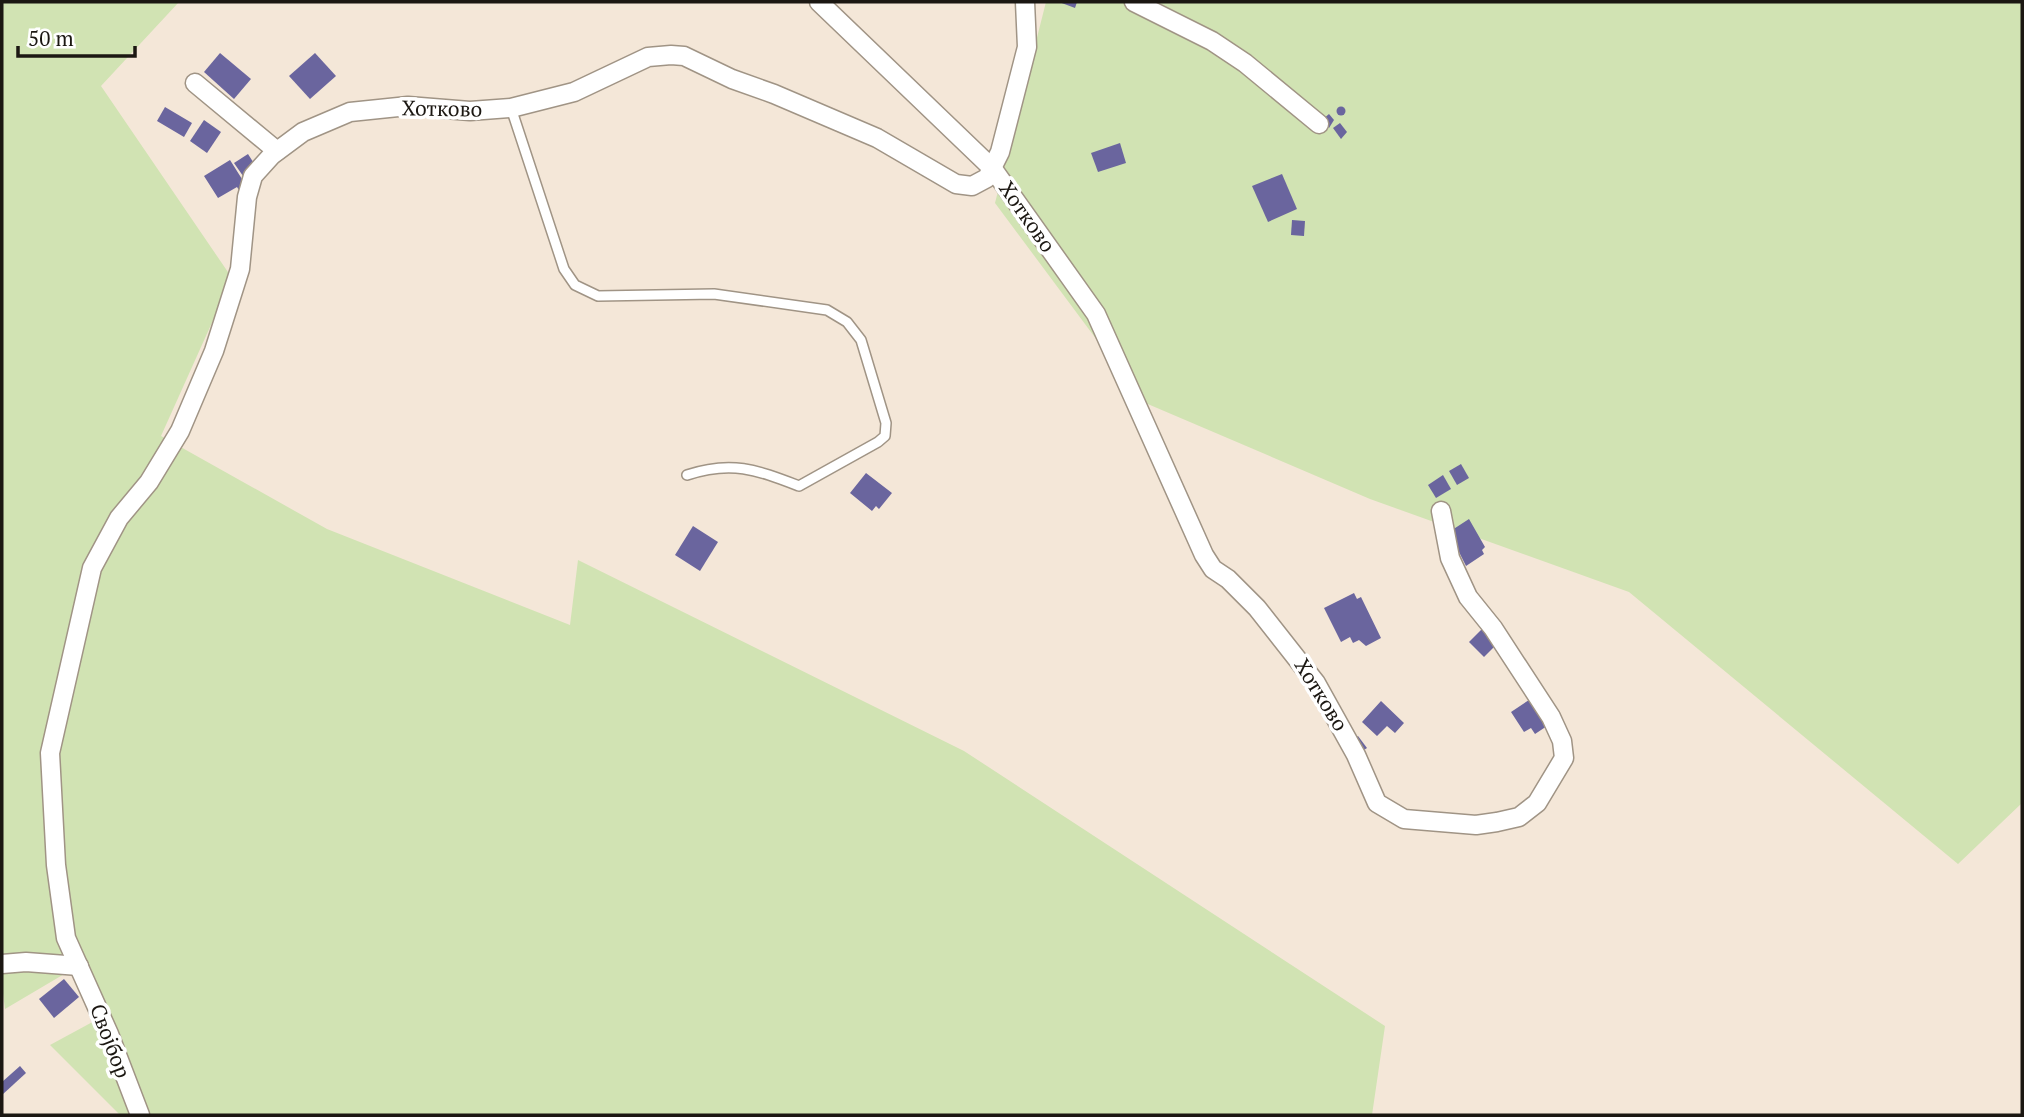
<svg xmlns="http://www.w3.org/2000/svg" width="2024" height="1117" font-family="'PT Serif',serif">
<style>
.green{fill:#d1e3b3}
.building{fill:#6a659e}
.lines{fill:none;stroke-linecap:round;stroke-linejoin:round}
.service-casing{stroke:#a09485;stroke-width:12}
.minor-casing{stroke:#a09485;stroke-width:21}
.service{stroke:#fff;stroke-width:9}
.minor{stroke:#fff;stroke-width:18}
.labels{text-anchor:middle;stroke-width:7;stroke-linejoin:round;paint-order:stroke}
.street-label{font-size:21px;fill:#1b1712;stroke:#fff}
</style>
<rect width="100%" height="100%" fill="#f4e7d8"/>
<!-- green -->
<g class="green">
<polygon points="2,2 179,2 101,86 232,278 161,436 327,529 570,625 578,560 964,751 1385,1026 1372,1115 120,1115 50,1045 98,1019 71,970 5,1009 2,986"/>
<polygon points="1046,2 2022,2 2022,803 1958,864 1629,592 1370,499 1143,402 995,203"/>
</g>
<!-- building -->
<g class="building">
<polygon points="1059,2 1077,2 1075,8"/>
<polygon points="220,53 251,79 234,99 204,72"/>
<polygon points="315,53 336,76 310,99 289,76"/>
<circle cx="1341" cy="111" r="4.5"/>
<polygon points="165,107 192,123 184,137 157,121"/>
<polygon points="1329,114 1334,120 1329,128 1322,120"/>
<polygon points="204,120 221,132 207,153 190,141"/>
<polygon points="1340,123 1347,132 1341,139 1333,128"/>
<polygon points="1120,143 1126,163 1098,172 1091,153"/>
<polygon points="248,154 257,168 243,176 234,163"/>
<polygon points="230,160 247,187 245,200 237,187 218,198 204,176"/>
<polygon points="1282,174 1297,209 1268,222 1252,186"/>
<polygon points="1292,220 1305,221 1304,236 1291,235"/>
<polygon points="1461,464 1469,478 1457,485 1449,471"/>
<polygon points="866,473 892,493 879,509 876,506 872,511 850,493"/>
<polygon points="1443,475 1451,489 1436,498 1428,485"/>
<polygon points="1469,519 1485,547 1482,550 1484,554 1466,566 1449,532"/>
<polygon points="693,526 718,542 700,571 675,555"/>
<polygon points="1354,593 1357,599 1361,597 1381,638 1366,646 1359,640 1353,643 1350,637 1341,642 1324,608"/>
<polygon points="1484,627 1499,642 1484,657 1469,642"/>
<polygon points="1532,698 1550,724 1535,734 1531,728 1524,732 1511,712"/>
<polygon points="1381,701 1404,723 1395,733 1387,726 1377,736 1362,722"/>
<polygon points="1358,736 1367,748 1361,752 1352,740"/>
<polygon points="64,979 79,997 54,1018 39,999"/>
<polygon points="20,1066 26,1073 2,1095 2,1082"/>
</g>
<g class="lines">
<defs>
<path id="service" d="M 511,108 L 564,269 L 575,285 L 598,296 L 714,294 L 827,310 L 847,322 L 861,340 L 886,423 L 885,436 L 878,442 L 799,486 C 757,470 732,460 687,475"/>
<g id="minor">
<polyline points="819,2 993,169 1096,314 1204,555 1213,569 1228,579 1257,608 1316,683 1356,755 1377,803 1404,819 1476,825 1497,822 1519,817 1537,803 1564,758 1562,741 1551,717 1493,628 1468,597 1450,558 1441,511"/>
<polyline points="1134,2 1212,41 1245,63 1319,124"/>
<polyline points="195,83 277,151"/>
<polyline points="2,964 26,962 79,966"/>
<polyline points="140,1115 109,1034 66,938 56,865 50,753 92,568 119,518 149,482 180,431 214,351 240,269 247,197 253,176 272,155 303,132 350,112 408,106 470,111 511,108 574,92 648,57 671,55 684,56 732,79 774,94 877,138 956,184 972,186 987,178 1000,152 1027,47 1025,2"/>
</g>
</defs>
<!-- service casing -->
<use href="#service" class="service-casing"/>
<!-- minor casing -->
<use href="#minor" class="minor-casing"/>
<!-- service -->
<use href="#service" class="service"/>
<!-- minor -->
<use href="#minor" class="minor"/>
</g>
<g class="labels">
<!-- street labels -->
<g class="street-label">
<text transform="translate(442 109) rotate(1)" y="7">Хотково</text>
<text transform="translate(1027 217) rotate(55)" y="7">Хотково</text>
<text transform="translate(1321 695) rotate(58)" y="7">Хотково</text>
<text transform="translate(110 1041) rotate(69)" y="7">Својбор</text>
</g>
</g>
<!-- border -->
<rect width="2024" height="1117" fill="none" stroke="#1b1712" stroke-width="7"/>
<!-- scale -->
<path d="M18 46v10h117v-10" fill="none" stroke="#1b1712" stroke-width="3.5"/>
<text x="28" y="46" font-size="21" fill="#1b1712" stroke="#ffffff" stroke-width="5" paint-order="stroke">50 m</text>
</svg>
